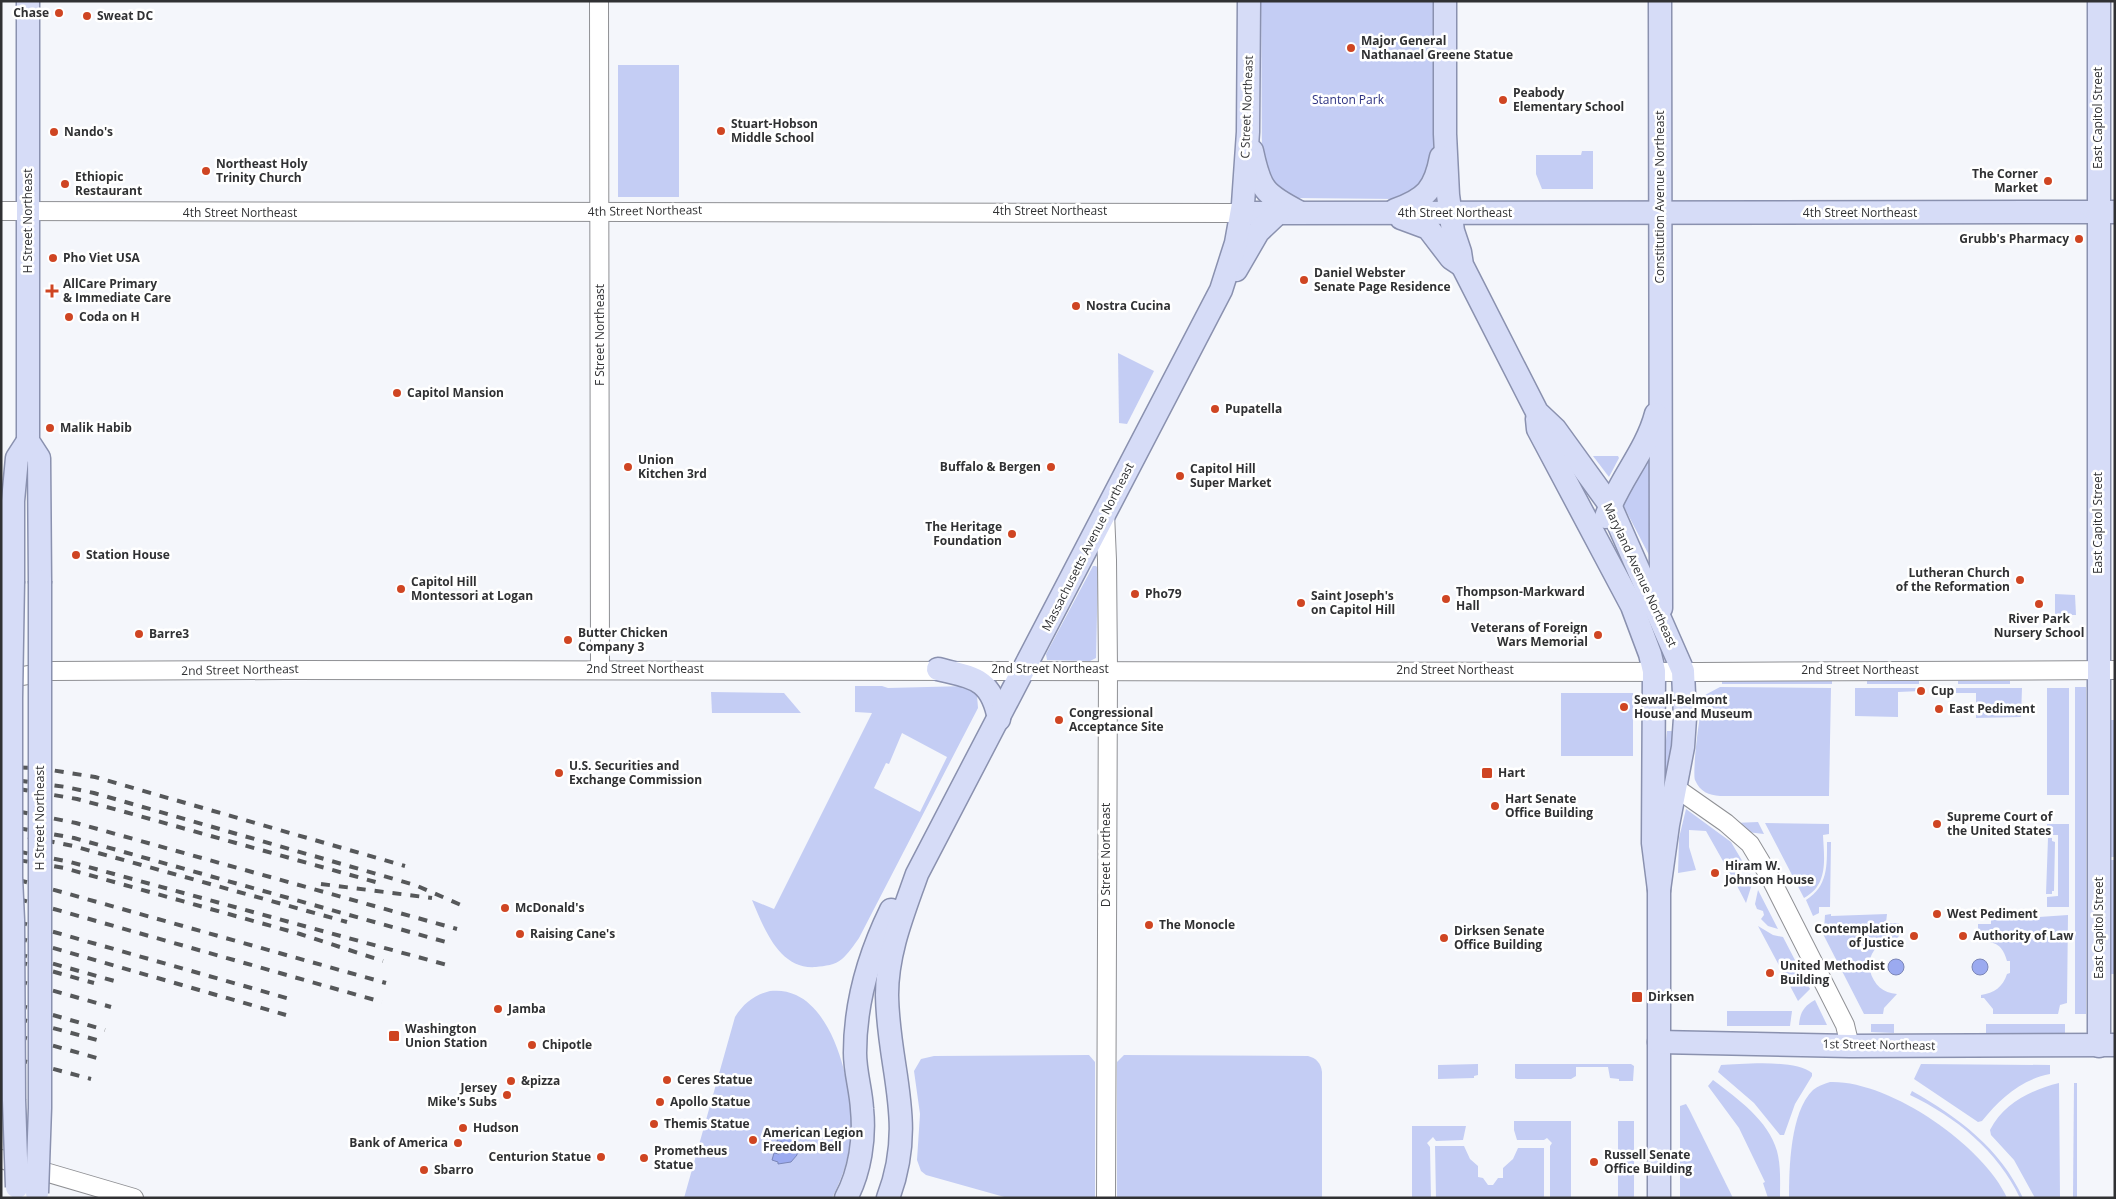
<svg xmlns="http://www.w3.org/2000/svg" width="2116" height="1199" font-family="'Open Sans',sans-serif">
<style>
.green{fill:#c4cdf4;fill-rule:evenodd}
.water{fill:#9baaf0;stroke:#7b86b7}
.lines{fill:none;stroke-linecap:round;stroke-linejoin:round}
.minor-casing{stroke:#8f9094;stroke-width:20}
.major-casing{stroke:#8a91af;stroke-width:25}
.minor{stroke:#fff;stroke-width:18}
.major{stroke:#d6dcf7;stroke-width:22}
.rail{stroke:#56585a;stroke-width:4;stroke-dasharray:9 9;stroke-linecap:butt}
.major-bridge-casing{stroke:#8a91af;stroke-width:25;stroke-linecap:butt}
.major-bridge{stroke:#d6dcf7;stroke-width:22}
.poi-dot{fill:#cf4522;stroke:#fff;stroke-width:2}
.labels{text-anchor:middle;stroke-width:5;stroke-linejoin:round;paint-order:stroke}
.poi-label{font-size:12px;font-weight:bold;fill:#303133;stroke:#fff;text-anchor:start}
.park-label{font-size:12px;fill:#2c3181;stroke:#fff}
.street-label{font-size:12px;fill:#303133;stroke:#fff}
</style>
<rect width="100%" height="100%" fill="#f4f6fb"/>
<!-- green -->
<g class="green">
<polygon points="1261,1 1434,1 1433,162 1421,190 1398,199 1294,198 1281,194 1262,164"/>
<rect x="618" y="65" width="61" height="132"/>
<polygon points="1582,151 1593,151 1593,189 1542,189 1536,174 1536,155 1581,155"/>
<polygon points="1118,353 1154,371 1127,424 1119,423"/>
<polygon points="1648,454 1651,457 1650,557 1622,503"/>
<polygon points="1593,456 1618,456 1619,458 1609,477"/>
<polygon points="1093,566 1096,566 1098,568 1096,658 1090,661 1047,660 1046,654"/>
<polygon points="2055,594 2075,595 2076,615 2055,615"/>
<rect x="1722" y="681" width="110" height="3"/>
<rect x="1867" y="681" width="52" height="3"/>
<rect x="1958" y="681" width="52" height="3"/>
<path d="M 855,686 L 882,686 L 888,688 L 967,686 L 977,695 L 978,708 L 859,938 C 854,945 848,954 842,959 C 835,965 825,966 816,967 C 779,970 764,928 752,900 L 774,909 L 872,713 L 855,712 ZM 902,733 L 947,757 L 920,812 L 874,788 L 886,763 L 889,764 Z"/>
<path d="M 1720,687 L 1831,688 L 1829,796 L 1720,796 C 1709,795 1700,792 1695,780 C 1692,773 1700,704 1705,695 Z"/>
<rect x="2075" y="687" width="11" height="327"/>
<polygon points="1855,688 1921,688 1921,691 1898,692 1898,717 1855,716"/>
<polygon points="1956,688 2022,688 2021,717 1976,718 1976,693 1956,693"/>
<rect x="2047" y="688" width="22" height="107"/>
<polygon points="711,692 784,693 801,713 712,713"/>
<rect x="1561" y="693" width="72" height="63"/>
<rect x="2111" y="720" width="4" height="137"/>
<polygon points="1667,731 1676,731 1666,790 1661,789"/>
<polygon points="1686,809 1731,842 1747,869 1732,877 1706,831 1689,830 1689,847 1696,870 1678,873 1679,838"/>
<polygon points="1758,822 1764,834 1747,832 1734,823"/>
<path d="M 1765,823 L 1829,824 L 1829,834 L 1823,835 C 1824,858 1829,885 1804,898 Z"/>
<polygon points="2047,824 2069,824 2069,907 2047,907 2047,897 2058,896 2058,835 2047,835"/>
<polygon points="2048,838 2052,838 2052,841 2055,842 2054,891 2052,891 2052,894 2046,894"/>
<path d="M 1827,842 L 1831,842 L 1830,907 L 1819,907 L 1819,913 L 1813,916 L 1806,900 C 1828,886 1827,866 1827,842 Z"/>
<rect x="2111" y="860" width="4" height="114"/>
<polygon points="1750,874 1754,883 1751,887 1746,903 1735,882"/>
<polygon points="1758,890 1778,929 1768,926 1761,919 1764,915 1763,911 1757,909 1755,904"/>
<path d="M 1831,914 L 1831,916 L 1887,914 L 1886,923 L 1899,923 L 1899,936 C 1890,946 1877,936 1869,962 L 1867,962 L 1867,971 L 1870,971 C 1874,985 1883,993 1897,994 L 1884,1008 L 1883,1014 L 1864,1014 L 1822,932 L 1824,930 L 1825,915 Z"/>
<path d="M 1991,915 L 2039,917 L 2068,915 L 2067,1003 L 2060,1005 L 2058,1014 L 1993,1014 L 1993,1009 L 1984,998 L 1981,998 L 1981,995 C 1994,993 2003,987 2007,974 L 2010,973 L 2010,961 L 2007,961 C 2001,938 1989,945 1978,937 L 1978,924 L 1991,924 Z"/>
<polygon points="1758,926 1773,935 1783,937 1810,989 1798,1001"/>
<path d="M 770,991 C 779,990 788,991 796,995 C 837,1014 853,1091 851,1132 C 850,1155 843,1177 832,1198 L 684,1198 L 735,1017 C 744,1003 754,995 770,991 Z"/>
<path d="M 1815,1000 L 1827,1025 L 1799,1025 C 1800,1012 1804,1006 1815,1000 Z"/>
<polygon points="1727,1011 1792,1011 1790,1026 1727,1026"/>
<polygon points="1871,1024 1894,1024 1894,1033 1871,1032"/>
<rect x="1986" y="1024" width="79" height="9"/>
<polygon points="1089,1055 1095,1062 1095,1198 1008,1198 926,1175 921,1171 917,1160 920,1114 914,1071 921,1059 934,1056"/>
<path d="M 1124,1055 L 1308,1056 C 1316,1058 1321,1063 1322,1072 L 1322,1198 L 1117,1198 L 1117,1062 Z"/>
<polygon points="1478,1064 1478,1075 1474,1076 1474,1078 1438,1079 1438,1065"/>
<polygon points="1515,1064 1631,1064 1634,1066 1633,1081 1619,1081 1619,1079 1610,1078 1608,1067 1576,1067 1576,1076 1571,1079 1517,1079 1515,1078"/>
<path d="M 1921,1064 L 2050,1065 L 2050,1074 C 2020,1080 2000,1099 1982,1121 L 1978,1122 L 1914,1079 Z"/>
<path d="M 1721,1065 C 1743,1064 1795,1059 1812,1073 L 1812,1076 L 1795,1104 L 1784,1135 L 1780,1135 L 1754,1103 L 1718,1072 Z"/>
<path d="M 1713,1080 C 1738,1099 1768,1120 1777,1151 C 1781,1166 1780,1182 1780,1198 L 1768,1198 L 1763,1183 L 1765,1182 L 1739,1128 L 1708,1086 Z"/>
<path d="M 1830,1082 C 1889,1080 1983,1145 2007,1198 L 1789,1198 C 1789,1169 1790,1112 1813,1090 C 1818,1086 1824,1084 1830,1082 Z"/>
<path d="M 2059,1083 L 2060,1198 L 2035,1198 L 2014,1160 L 1991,1135 L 1990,1130 C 2004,1103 2031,1090 2059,1083 Z"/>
<polygon points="2074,1083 2077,1083 2077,1198 2073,1198 2073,1196"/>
<path d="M 1912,1091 C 1959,1118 2000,1148 2023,1198 L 2020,1198 C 1998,1151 1956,1117 1910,1095 Z"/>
<polygon points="1686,1104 1689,1109 1733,1198 1680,1198 1680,1106"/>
<polygon points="1514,1121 1571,1121 1571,1198 1550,1198 1550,1146 1552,1143 1547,1138 1544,1140 1517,1140 1514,1130"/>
<rect x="1618" y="1121" width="16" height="77"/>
<polygon points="1412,1126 1466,1126 1463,1140 1436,1141 1433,1137 1427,1143 1430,1147 1431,1198 1412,1198"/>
<polygon points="1435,1146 1464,1146 1470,1159 1478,1166 1478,1177 1483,1178 1488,1185 1493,1185 1498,1178 1503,1178 1503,1168 1513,1159 1518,1148 1544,1148 1544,1198 1436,1198"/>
</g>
<!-- water -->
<g class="water">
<circle cx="1896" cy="967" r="8"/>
<circle cx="1980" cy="967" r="8"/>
<polygon points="787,1132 797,1141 797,1155 791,1162 778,1164 778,1162 772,1160 774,1153 779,1154 780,1150 785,1149 781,1146 782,1142 777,1141 780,1133 786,1135"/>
</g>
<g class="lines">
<defs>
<g id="minor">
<polyline points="599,1 600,669"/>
<polyline points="1,211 1242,213"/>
<polyline points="1105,513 1107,560 1108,670 1106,1198"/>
<polyline points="1,680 50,671 285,670 1699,672 2115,670"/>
<polyline points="1676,788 1726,823 1750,844 1771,879 1845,1025 1850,1046"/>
<polyline points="1,1159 134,1198"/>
</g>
<g id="major">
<polyline points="28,1 28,441 39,458 40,581"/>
<polyline points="1445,1 1445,134 1448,195 1453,231 1460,252 1462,265 1537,412 1555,429 1610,505 1683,671 1685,718 1683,747 1668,825 1659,890"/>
<polyline points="1660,1 1661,608"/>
<polyline points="2099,1 2099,1046"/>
<path d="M 1252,151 C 1260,189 1264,194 1299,212"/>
<path d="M 1395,210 C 1426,199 1435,189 1441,157"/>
<polyline points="1242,213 2115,212"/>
<polyline points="1401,218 1428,228 1451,258 1460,264"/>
<polyline points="1236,270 1258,232 1278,213"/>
<polyline points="1537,419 1538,429 1632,606 1650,654 1654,671 1653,843 1659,890 1659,1198"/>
<path d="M 1606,517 C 1618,481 1646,452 1656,414"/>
<polyline points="13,581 13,501 17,458 28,441"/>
<path d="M 938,669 C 974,678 991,678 999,719"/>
<polyline points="1659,1042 1850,1046 2115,1045"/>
<path d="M 846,1198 C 860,1172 865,1138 862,1109 C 861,1090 855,1072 855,1053 C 855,1003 869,955 891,910"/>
<path d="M 888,1198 C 917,1122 888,1070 887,995 C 887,952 903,914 917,874 L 1221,290 L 1236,243 L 1243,204 L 1248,132 L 1249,1"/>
</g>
</defs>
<!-- minor casing -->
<use href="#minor" class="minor-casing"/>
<!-- major casing -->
<use href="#major" class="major-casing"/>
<!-- minor -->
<use href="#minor" class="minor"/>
<!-- major -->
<use href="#major" class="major"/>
<!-- rail -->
<g class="rail">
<polyline points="1,767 38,768 95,777 405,866"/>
<polyline points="1,778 66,787 94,793 415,885 461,905"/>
<polyline points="1,786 77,799 118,810 379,883"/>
<polyline points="1,808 76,823 457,929"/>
<polyline points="1,825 74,838 453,944"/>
<polyline points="28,837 73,846 347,922"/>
<polyline points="1,848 70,862 447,965"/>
<polyline points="1,857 64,868 300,934 383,961"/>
<polyline points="1,875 386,983"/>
<polyline points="321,884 432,898"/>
<polyline points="1,894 382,1002"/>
<polyline points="1,917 290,999"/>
<polyline points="1,933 286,1015"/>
<polyline points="1,949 118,982"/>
<polyline points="1,957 94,983"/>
<polyline points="1,976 111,1007"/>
<polyline points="1,1000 105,1030"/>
<polyline points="1,1014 101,1041"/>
<polyline points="1,1031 97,1058"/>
<polyline points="1,1055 91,1079"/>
</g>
<defs>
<g id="major-bridge">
<polyline points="13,581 11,698 11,877 13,920 14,1100 17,1187"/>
<polyline points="37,1193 40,1108 40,581"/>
</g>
</defs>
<!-- major-bridge casing -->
<use href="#major-bridge" class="major-bridge-casing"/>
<!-- major-bridge -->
<use href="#major-bridge" class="major-bridge"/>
</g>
<!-- markers -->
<g class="poi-dot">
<circle cx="59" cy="13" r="5"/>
<circle cx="87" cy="16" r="5"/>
<circle cx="1351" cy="48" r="5"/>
<circle cx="1503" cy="100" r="5"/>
<circle cx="721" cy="131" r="5"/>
<circle cx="54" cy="132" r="5"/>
<circle cx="206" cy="171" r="5"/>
<circle cx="2048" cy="181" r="5"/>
<circle cx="65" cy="184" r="5"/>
<circle cx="2079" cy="239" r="5"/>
<circle cx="53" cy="258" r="5"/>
<circle cx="1304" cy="280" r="5"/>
<path d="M49.5 283.5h5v5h5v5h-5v5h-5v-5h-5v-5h5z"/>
<circle cx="1076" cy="306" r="5"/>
<circle cx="69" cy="317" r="5"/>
<circle cx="397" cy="393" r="5"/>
<circle cx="1215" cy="409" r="5"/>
<circle cx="50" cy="428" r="5"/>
<circle cx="628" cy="467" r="5"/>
<circle cx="1051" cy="467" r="5"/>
<circle cx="1180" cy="476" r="5"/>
<circle cx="1012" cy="534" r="5"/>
<circle cx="76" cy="555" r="5"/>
<circle cx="2020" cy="580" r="5"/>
<circle cx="401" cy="589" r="5"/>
<circle cx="1135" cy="594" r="5"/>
<circle cx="1446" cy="599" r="5"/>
<circle cx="1301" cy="603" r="5"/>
<circle cx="2039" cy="604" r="5"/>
<circle cx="139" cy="634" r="5"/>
<circle cx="1598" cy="635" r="5"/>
<circle cx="568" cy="640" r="5"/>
<circle cx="1921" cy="691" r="5"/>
<circle cx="1624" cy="707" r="5"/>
<circle cx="1939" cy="709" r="5"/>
<circle cx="1059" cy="720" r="5"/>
<circle cx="559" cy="773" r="5"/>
<rect x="1481" y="767" width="12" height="12" rx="2.5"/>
<circle cx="1495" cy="806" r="5"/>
<circle cx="1937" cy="824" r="5"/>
<circle cx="1715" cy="873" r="5"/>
<circle cx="505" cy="908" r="5"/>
<circle cx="1937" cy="914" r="5"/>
<circle cx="1149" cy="925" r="5"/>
<circle cx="520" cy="934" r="5"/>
<circle cx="1914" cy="936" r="5"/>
<circle cx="1963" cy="936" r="5"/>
<circle cx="1444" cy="938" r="5"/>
<circle cx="1770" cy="973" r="5"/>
<rect x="1631" y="991" width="12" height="12" rx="2.5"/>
<circle cx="498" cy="1009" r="5"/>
<rect x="388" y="1030" width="12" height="12" rx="2.5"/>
<circle cx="532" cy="1045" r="5"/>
<circle cx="667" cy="1080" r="5"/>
<circle cx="511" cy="1081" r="5"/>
<circle cx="507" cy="1095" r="5"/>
<circle cx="660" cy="1102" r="5"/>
<circle cx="654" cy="1124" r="5"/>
<circle cx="463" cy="1128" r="5"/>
<circle cx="753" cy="1140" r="5"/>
<circle cx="458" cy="1143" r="5"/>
<circle cx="601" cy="1157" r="5"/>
<circle cx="644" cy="1158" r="5"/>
<circle cx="1594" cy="1162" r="5"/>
<circle cx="424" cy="1170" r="5"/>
</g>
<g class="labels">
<!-- poi labels -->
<g class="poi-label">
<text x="49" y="17" text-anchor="end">Chase</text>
<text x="97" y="20">Sweat DC</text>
<text x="1361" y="45">Major General<tspan x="1361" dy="14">Nathanael Greene Statue</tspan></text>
<text x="1513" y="97">Peabody<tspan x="1513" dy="14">Elementary School</tspan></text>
<text x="731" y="128">Stuart-Hobson<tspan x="731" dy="14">Middle School</tspan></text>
<text x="64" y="136">Nando's</text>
<text x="216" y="168">Northeast Holy<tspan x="216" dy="14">Trinity Church</tspan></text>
<text x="2038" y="178" text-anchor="end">The Corner<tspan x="2038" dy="14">Market</tspan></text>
<text x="75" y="181">Ethiopic<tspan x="75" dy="14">Restaurant</tspan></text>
<text x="2069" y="243" text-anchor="end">Grubb's Pharmacy</text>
<text x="63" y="262">Pho Viet USA</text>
<text x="1314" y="277">Daniel Webster<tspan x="1314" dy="14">Senate Page Residence</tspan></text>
<text x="63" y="288">AllCare Primary<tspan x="63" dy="14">&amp; Immediate Care</tspan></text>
<text x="1086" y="310">Nostra Cucina</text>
<text x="79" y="321">Coda on H</text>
<text x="407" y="397">Capitol Mansion</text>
<text x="1225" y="413">Pupatella</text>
<text x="60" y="432">Malik Habib</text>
<text x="638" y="464">Union<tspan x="638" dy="14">Kitchen 3rd</tspan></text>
<text x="1041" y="471" text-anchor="end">Buffalo &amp; Bergen</text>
<text x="1190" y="473">Capitol Hill<tspan x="1190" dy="14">Super Market</tspan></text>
<text x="1002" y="531" text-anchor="end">The Heritage<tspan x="1002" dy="14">Foundation</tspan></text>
<text x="86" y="559">Station House</text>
<text x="2010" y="577" text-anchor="end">Lutheran Church<tspan x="2010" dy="14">of the Reformation</tspan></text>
<text x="411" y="586">Capitol Hill<tspan x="411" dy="14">Montessori at Logan</tspan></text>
<text x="1456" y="596">Thompson-Markward<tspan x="1456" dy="14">Hall</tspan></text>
<text x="1145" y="598">Pho79</text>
<text x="1311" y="600">Saint Joseph's<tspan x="1311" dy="14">on Capitol Hill</tspan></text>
<text x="2039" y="623" text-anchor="middle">River Park<tspan x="2039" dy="14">Nursery School</tspan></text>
<text x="1588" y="632" text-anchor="end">Veterans of Foreign<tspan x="1588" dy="14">Wars Memorial</tspan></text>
<text x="578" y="637">Butter Chicken<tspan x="578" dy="14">Company 3</tspan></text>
<text x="149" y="638">Barre3</text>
<text x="1931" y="695">Cup</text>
<text x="1634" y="704">Sewall-Belmont<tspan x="1634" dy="14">House and Museum</tspan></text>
<text x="1949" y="713">East Pediment</text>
<text x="1069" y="717">Congressional<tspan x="1069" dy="14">Acceptance Site</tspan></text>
<text x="569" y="770">U.S. Securities and<tspan x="569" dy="14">Exchange Commission</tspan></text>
<text x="1498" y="777">Hart</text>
<text x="1505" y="803">Hart Senate<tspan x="1505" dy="14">Office Building</tspan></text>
<text x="1947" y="821">Supreme Court of<tspan x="1947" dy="14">the United States</tspan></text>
<text x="1725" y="870">Hiram W.<tspan x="1725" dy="14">Johnson House</tspan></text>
<text x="515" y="912">McDonald's</text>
<text x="1947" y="918">West Pediment</text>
<text x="1159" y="929">The Monocle</text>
<text x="1904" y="933" text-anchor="end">Contemplation<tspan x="1904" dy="14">of Justice</tspan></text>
<text x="1454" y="935">Dirksen Senate<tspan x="1454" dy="14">Office Building</tspan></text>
<text x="530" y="938">Raising Cane's</text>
<text x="1973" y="940">Authority of Law</text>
<text x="1780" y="970">United Methodist<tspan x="1780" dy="14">Building</tspan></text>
<text x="1648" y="1001">Dirksen</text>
<text x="508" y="1013">Jamba</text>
<text x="405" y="1033">Washington<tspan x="405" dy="14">Union Station</tspan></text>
<text x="542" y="1049">Chipotle</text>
<text x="677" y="1084">Ceres Statue</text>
<text x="521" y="1085">&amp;pizza</text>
<text x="497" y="1092" text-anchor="end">Jersey<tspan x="497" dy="14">Mike's Subs</tspan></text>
<text x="670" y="1106">Apollo Statue</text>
<text x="664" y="1128">Themis Statue</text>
<text x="473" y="1132">Hudson</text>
<text x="763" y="1137">American Legion<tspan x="763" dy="14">Freedom Bell</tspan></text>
<text x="448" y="1147" text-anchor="end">Bank of America</text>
<text x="654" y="1155">Prometheus<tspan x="654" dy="14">Statue</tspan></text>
<text x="1604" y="1159">Russell Senate<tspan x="1604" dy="14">Office Building</tspan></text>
<text x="591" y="1161" text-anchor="end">Centurion Statue</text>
<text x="434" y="1174">Sbarro</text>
</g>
<!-- park labels -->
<g class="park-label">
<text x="1348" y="104">Stanton Park</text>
</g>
<!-- street labels -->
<g class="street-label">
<text transform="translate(1247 107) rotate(-88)" y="4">C Street Northeast</text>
<text transform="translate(2098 118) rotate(-90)" y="4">East Capitol Street</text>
<text transform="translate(1660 197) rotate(-90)" y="4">Constitution Avenue Northeast</text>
<text transform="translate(645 211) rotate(-1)" y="4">4th Street Northeast</text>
<text x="1050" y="215">4th Street Northeast</text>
<text x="240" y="217">4th Street Northeast</text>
<text x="1455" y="217">4th Street Northeast</text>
<text x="1860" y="217">4th Street Northeast</text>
<text transform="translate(28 221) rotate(-90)" y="4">H Street Northeast</text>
<text transform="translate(600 335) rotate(-90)" y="4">F Street Northeast</text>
<text transform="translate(2098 523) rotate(-90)" y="4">East Capitol Street</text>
<text transform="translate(1088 547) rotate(-63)" y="4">Massachusetts Avenue Northeast</text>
<text transform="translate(1640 575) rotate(65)" y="4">Maryland Avenue Northeast</text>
<text x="645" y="673">2nd Street Northeast</text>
<text x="1050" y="673">2nd Street Northeast</text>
<text transform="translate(240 670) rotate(-1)" y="4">2nd Street Northeast</text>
<text x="1455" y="674">2nd Street Northeast</text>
<text x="1860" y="674">2nd Street Northeast</text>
<text transform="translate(40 818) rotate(-90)" y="4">H Street Northeast</text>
<text transform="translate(1106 855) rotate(-90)" y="4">D Street Northeast</text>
<text transform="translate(2099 928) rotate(-90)" y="4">East Capitol Street</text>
<text transform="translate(1879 1045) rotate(1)" y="4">1st Street Northeast</text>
</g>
</g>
<!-- border -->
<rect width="2116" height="1199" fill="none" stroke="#303133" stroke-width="5"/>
</svg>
